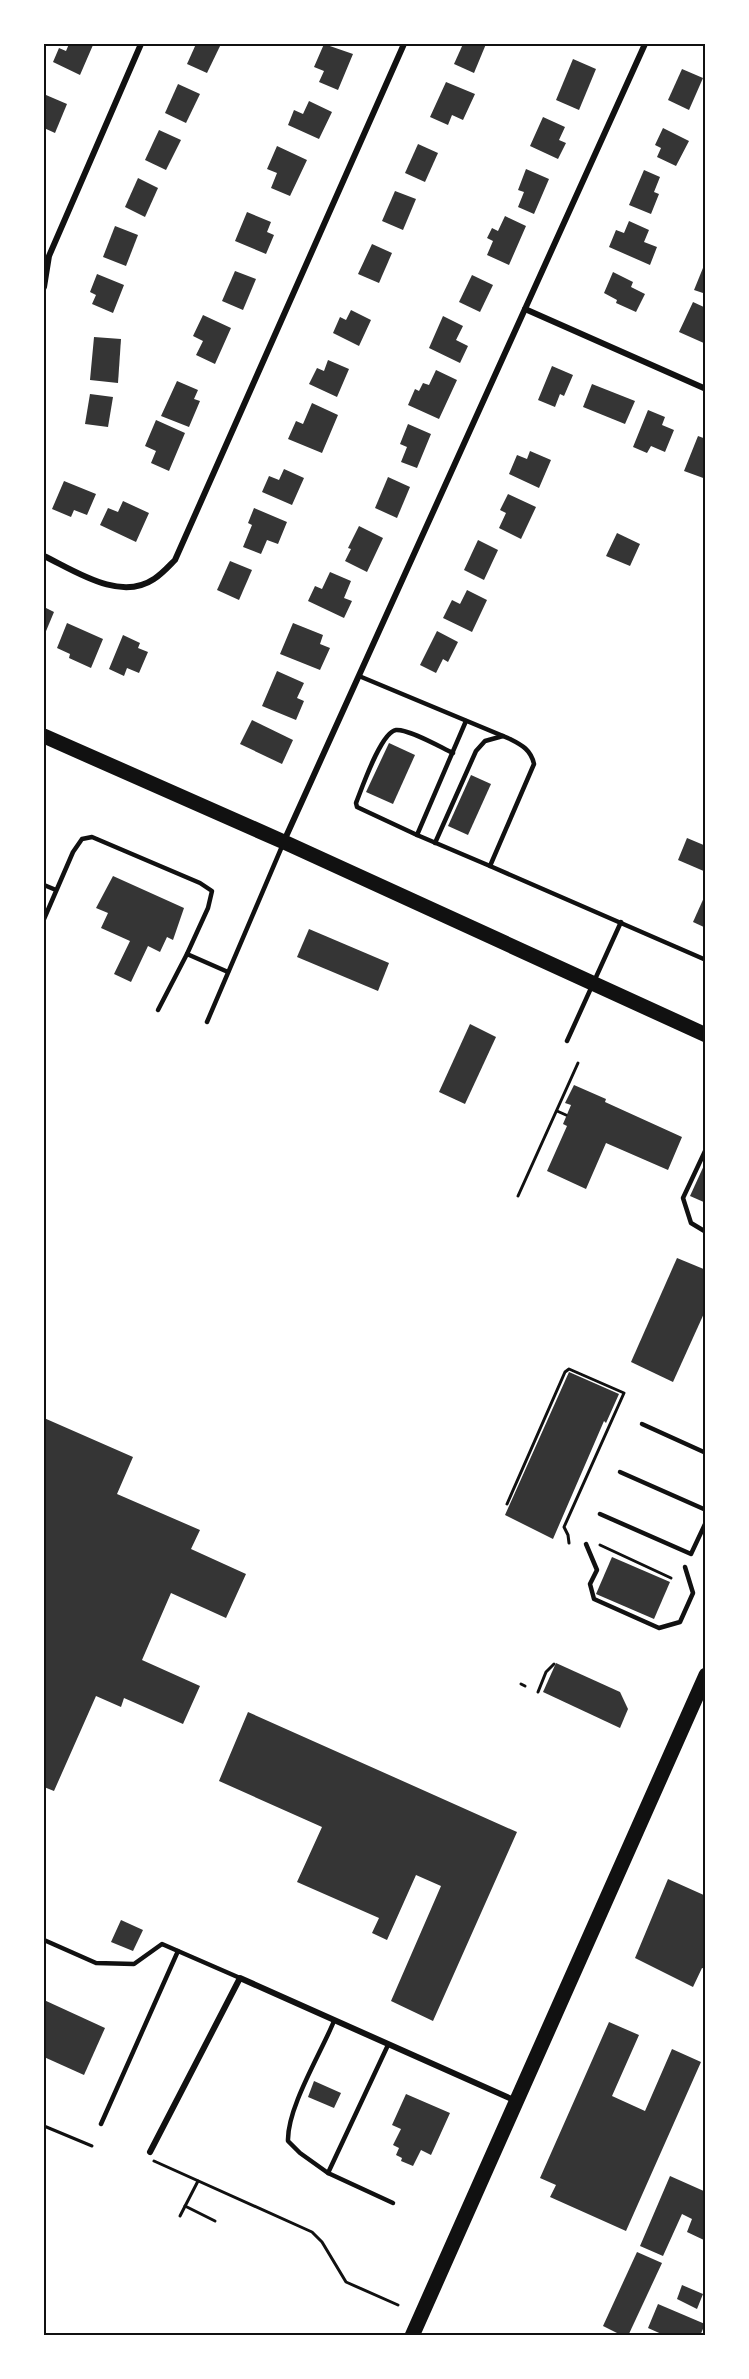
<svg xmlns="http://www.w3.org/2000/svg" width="749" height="2379" font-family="Quicksand,sans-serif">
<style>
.building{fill:#353535}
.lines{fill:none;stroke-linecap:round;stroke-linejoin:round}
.path{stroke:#111;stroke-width:3}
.service{stroke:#111;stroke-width:4.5}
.minor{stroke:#111;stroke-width:6}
.primary{stroke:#111;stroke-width:15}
.neatline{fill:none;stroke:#111;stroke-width:2}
</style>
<rect width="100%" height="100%" fill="#fff"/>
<!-- building -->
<g class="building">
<polygon points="69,44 93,45 80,75 53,62 59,48 66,51"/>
<polygon points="196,44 221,44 207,73 187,64"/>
<polygon points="324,44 353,54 338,90 319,82 324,71 314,67"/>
<polygon points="463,44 486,44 474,73 454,64"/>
<polygon points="573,59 596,69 579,110 556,100"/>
<polygon points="682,69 703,78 689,110 668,100"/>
<polygon points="446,82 475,94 463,120 452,115 448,125 430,117"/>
<polygon points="178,84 200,94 186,123 165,113"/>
<polygon points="46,95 67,104 55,133 44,128 44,101"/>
<polygon points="309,101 332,112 319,139 288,125 294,110 303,114"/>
<polygon points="543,117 565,127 559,140 566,143 558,159 530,146"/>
<polygon points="663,128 689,141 676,166 657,157 661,148 655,145"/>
<polygon points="159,130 181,140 166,170 145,160"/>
<polygon points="418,144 438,153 425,182 405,173"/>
<polygon points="277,146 307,160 290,196 271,188 277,173 267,169"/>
<polygon points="526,169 549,179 534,214 518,207 524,192 518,190"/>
<polygon points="644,170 660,177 654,192 659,194 651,214 629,205"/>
<polygon points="138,178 158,188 145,217 125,207"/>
<polygon points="395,191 416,199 403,230 382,221"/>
<polygon points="247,212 271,222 267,232 274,235 266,254 235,241"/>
<polygon points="505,216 526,226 509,265 487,255 493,241 487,238 492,228 498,231"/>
<polygon points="629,221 649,230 644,242 657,247 650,265 609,247 616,230 624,233"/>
<polygon points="115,226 138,235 126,266 103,257"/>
<polygon points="372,244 392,253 379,283 358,274"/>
<polygon points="705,263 706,263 706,294 694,290"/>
<polygon points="235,271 256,279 243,310 222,301"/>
<polygon points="613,272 633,282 631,287 645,294 636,312 616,303 617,300 604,293"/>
<polygon points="97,274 124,285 113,313 92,304 96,295 90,292"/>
<polygon points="472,275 493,285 480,312 459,302"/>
<polygon points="693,302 706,308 706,344 679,332"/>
<polygon points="351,310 371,320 359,346 333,333 340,317 346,320"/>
<polygon points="203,315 231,328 215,364 196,355 203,341 193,336"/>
<polygon points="443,316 463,326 456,340 468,346 460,363 429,348"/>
<polygon points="94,337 121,339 118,383 90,380"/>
<polygon points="328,360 349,369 337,397 309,384 317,368 324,371"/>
<polygon points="552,366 573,375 564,396 560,394 555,407 538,400"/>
<polygon points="436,370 457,380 439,419 408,405 415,389 419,391 423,383 429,385"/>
<polygon points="177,381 198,390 194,399 200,401 189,427 161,416"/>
<polygon points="592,384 635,401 625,424 583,407"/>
<polygon points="90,394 113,397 108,427 85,424"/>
<polygon points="312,403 338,415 322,453 288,439 296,421 303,424"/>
<polygon points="648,410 665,417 662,425 674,430 665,452 651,446 647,453 633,447"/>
<polygon points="156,420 185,433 169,471 151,463 156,451 145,446"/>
<polygon points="408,424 431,434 417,468 401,462 407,447 400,444"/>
<polygon points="698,436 706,439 706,479 684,471"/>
<polygon points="530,451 551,460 539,488 509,474 517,455 527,459"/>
<polygon points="284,469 304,478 292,505 262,492 269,476 279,480"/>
<polygon points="388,477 410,487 397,518 375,508"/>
<polygon points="64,481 96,494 87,515 74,510 71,517 52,509"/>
<polygon points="508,494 536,507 521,539 499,528 506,513 500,510"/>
<polygon points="123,501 149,513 136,542 100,525 108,508 118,512"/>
<polygon points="254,508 287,522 278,544 267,540 261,554 243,547 252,525 248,523"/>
<polygon points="359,526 383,538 367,572 345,561 351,549 348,548"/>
<polygon points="617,533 640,544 630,566 606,556"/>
<polygon points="478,540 498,550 484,580 464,570"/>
<polygon points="230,561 252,570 239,600 217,590"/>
<polygon points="330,572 351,581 344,598 352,601 344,618 308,601 315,586 322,589"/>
<polygon points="467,590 487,600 472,632 443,618 452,600 460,604"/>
<polygon points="44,607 54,612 44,636"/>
<polygon points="67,623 103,639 91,668 69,658 70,654 57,648"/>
<polygon points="293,623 323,635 320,644 330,648 320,670 280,654"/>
<polygon points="437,631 458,642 448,662 443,659 436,673 420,665"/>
<polygon points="123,635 140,643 138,648 148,652 139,673 127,668 124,676 109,669"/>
<polygon points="277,671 304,683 297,698 304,701 296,720 262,706"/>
<polygon points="252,720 293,740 282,764 240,744"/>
<polygon points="389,743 415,755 393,804 366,792"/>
<polygon points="471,775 491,784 468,835 448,826"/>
<polygon points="687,838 706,846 706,872 678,860"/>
<polygon points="113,876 184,908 173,940 167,937 160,952 148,946 131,982 114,974 130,941 101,928 108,913 96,908"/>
<polygon points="706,893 706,928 693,922"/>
<polygon points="309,929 389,963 378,991 297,957"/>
<polygon points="470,1024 496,1037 465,1104 439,1092"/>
<polygon points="574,1085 606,1099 605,1102 682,1137 668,1170 606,1143 586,1189 547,1171 567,1126 563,1124 571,1105 565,1103"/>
<polygon points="706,1161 706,1203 690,1196"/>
<polygon points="677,1258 706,1270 706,1309 673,1382 631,1362"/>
<polygon points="569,1372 619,1394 606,1423 604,1421 553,1539 505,1515"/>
<polygon points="44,1418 133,1457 117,1494 200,1530 191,1549 246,1574 226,1618 171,1593 142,1660 200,1686 183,1724 124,1698 121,1707 96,1696 54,1791 44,1787"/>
<polygon points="612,1557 670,1582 654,1619 596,1594"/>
<polygon points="556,1663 620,1692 628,1709 620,1728 543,1692"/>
<polygon points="248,1712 517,1832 433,2021 391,2001 441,1886 416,1875 387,1940 372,1933 379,1918 297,1882 322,1827 219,1781"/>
<polygon points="668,1879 706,1896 706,1969 702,1968 693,1987 635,1958"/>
<polygon points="121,1920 143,1930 133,1951 111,1942"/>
<polygon points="44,2000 105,2028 84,2075 44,2057"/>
<polygon points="609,2022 639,2035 612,2096 645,2111 672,2049 701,2062 626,2231 550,2197 556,2185 540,2178"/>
<polygon points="314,2081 341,2093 334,2108 308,2097"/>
<polygon points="406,2094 450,2113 431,2155 421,2150 413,2166 401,2161 402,2158 396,2155 399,2148 393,2145 401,2129 392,2125"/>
<polygon points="670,2176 706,2192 706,2241 687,2232 692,2219 682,2214 663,2256 640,2246"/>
<polygon points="637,2252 662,2263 628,2336 623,2336 603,2326"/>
<polygon points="682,2285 703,2294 697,2309 677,2299"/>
<polygon points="658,2304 705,2324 700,2336 666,2336 648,2328"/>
</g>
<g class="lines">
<!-- path -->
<g class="path">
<polyline points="557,1111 566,1115"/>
<polyline points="518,1196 578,1063"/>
<polyline points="507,1504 565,1372 569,1369 624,1393 564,1527 568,1535 569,1543"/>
<polyline points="600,1545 671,1578"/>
<polyline points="521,1684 525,1686"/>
<polyline points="538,1692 546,1672 554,1664"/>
<polyline points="44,2126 92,2146"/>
<polyline points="154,2161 312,2232 322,2242 346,2282 398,2305"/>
<polyline points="185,2206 215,2221"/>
<polyline points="180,2216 198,2181"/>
</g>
<!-- service -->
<g class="service">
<path d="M 359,676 L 510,739 C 522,745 531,750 534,764 L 490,866 L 706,960"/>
<polyline points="466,721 417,835 490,866"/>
<path d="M 417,835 L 357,807 L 356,803 C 362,788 381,732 396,730 C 409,729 440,747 453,753"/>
<polyline points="435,843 476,751 485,741 503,736"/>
<polyline points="44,885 56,890"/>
<polyline points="44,919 73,852 82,839 92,837 200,883 212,891 208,908 187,954 228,972"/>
<polyline points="158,1010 187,954"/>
<polyline points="207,1022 283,844"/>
<polyline points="567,1041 621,922"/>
<polyline points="706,1149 683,1198 691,1223 706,1232"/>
<polyline points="642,1424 706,1453"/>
<polyline points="620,1472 706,1510"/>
<polyline points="600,1514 691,1554 706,1522"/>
<polyline points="586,1544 597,1570 590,1584 594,1599 659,1628 680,1622 693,1593 685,1567"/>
<polyline points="44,1940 96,1963 134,1964 162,1944 178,1951"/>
<polyline points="388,2045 328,2173 393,2203"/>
<polyline points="101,2124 178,1951 240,1978"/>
<path d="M 328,2173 L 300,2153 L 288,2141 C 287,2108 321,2053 334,2021"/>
</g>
<!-- minor -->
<g class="minor">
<polyline points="44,287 49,256 141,44"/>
<polyline points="525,309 706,389"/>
<path d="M 44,556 C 75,571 120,602 154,579 C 162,574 169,566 175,560 L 404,44"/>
<polyline points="284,841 645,44"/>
<polyline points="150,2152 240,1978 516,2101"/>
</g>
<!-- primary -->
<g class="primary">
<polyline points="44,736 284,842 706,1035"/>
<polyline points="412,2336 706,1675"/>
</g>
</g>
<!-- border -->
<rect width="749" height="2379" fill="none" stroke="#ffffff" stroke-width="90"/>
<rect x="45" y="45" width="659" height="2289" class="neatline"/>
</svg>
